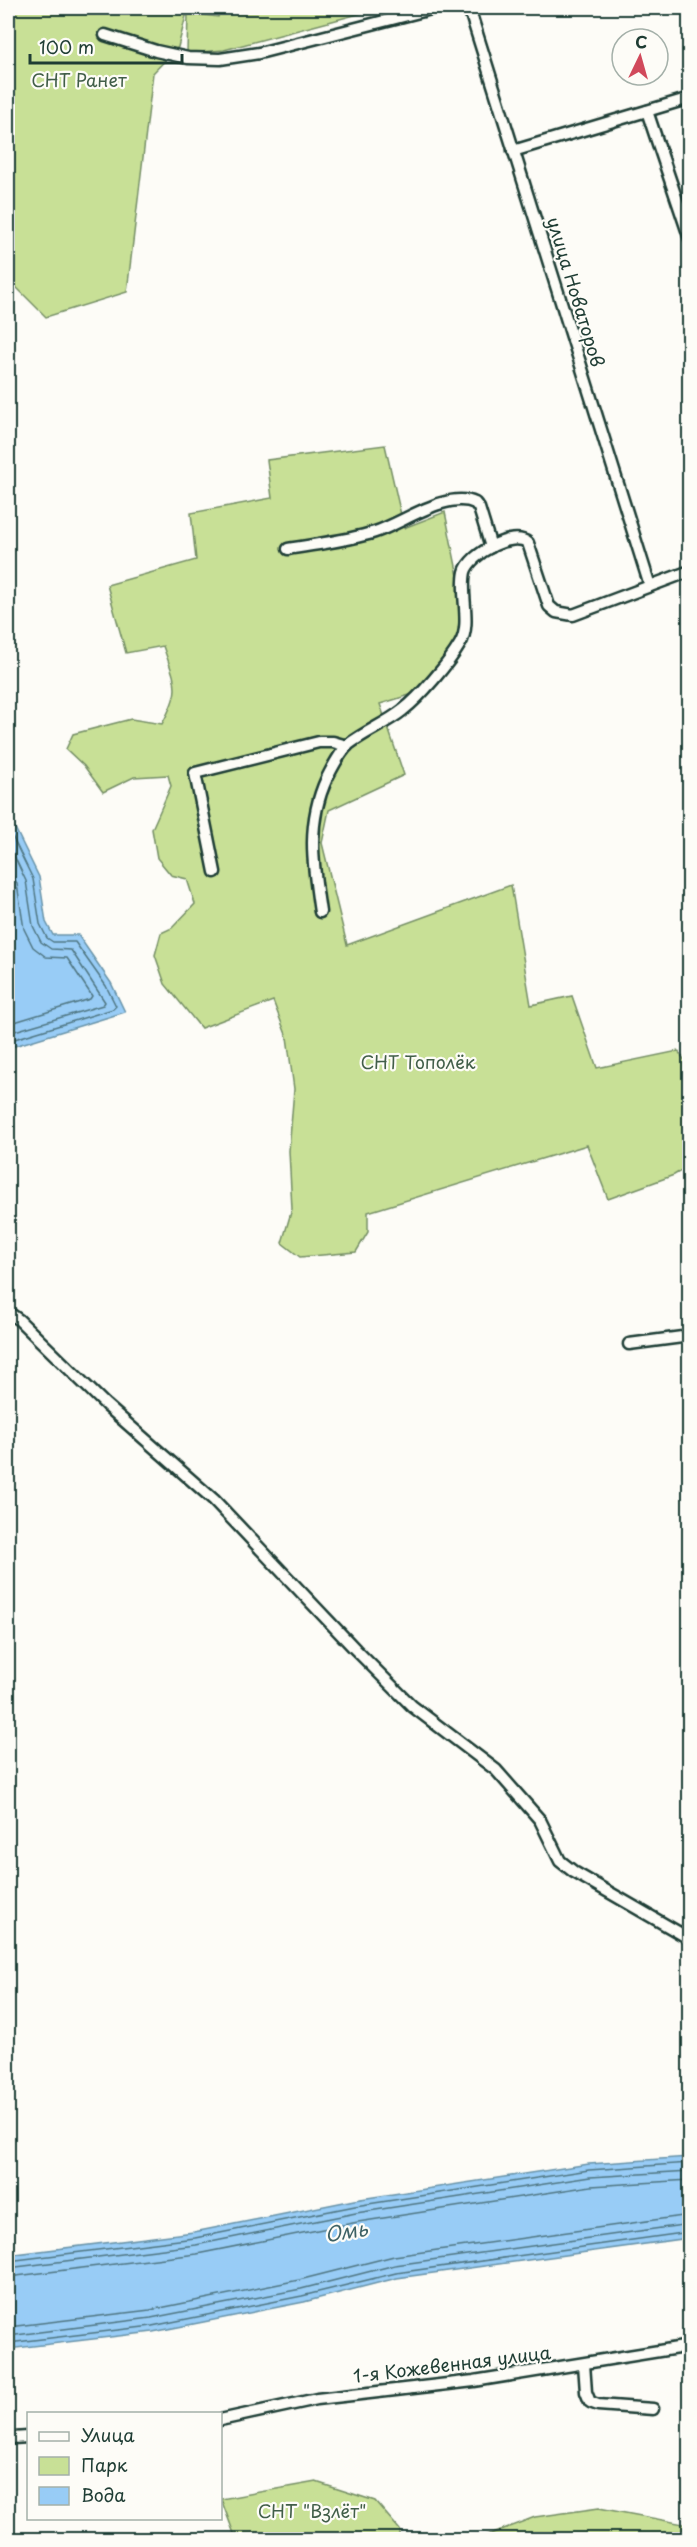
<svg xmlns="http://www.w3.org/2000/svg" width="697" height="2547" font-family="'Playpen Sans',sans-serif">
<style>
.green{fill:#c8e096;stroke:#748e65;stroke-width:1.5}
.water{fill:#98ccf6;stroke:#6893a8;stroke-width:1.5}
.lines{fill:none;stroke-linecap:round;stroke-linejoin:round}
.shore{stroke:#4f7682;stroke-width:1.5}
.minor-casing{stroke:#1f3d34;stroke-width:15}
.minor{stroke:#fdfcf7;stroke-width:10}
.labels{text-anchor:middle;stroke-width:4.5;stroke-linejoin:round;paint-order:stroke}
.park-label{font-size:18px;fill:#415e48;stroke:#fdfcf7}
.street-label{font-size:18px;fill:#1f3d34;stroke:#fdfcf7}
.water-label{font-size:20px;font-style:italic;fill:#3d6164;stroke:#fdfcf7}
</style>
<rect width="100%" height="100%" fill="#fdfcf7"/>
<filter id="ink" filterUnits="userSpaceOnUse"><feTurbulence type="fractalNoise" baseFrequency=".0167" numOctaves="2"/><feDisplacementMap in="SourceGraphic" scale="12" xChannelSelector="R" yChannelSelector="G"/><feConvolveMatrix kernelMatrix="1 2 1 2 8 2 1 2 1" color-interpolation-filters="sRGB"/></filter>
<g filter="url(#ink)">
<!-- green -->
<g class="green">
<polygon points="8,8 188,8 178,47 153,73 127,292 46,317 8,279"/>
<polygon points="219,8 381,8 224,50 187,53 188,13 218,17"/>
<path d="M 385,445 L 404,528 L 445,512 L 460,586 L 458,644 L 416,693 L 380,704 L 404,775 L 329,810 L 322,843 L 347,945 L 511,885 L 531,1005 L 572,996 L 597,1068 L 678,1051 L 689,1066 L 689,1166 L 674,1175 L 608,1199 L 587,1145 L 368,1212 L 368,1232 L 356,1252 L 300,1257 L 282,1243 L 292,1209 L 289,1151 L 294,1089 L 287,1037 L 273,1001 L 201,1028 L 165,984 L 155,955 L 161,933 L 172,928 L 195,904 L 187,879 L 171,875 L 157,858 L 152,829 L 171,786 L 168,775 L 134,777 L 103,792 L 84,766 L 66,749 L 73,734 L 131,719 L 162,724 C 182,688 176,684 163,646 L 126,653 L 107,585 L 196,560 L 191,513 L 272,498 L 267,460 Z"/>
<polygon points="316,2482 375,2501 400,2530 400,2539 236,2539 221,2499"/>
<polygon points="599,2508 689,2525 689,2539 480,2538 535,2517"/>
</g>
<!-- water -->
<g class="water">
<polygon points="8,822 13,824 39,877 46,922 53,935 78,935 111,983 125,1012 8,1048"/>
<polygon points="689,2157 689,2238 397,2278 304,2302 153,2332 8,2349 8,2255 194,2232 354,2200 589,2164"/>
</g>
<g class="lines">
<!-- shore -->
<g class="shore">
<polyline points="8,828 33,879 40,924 47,938 53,942 75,942 106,986 116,1006 113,1009 8,1041"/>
<polyline points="8,843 26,881 33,926 41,942 51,949 71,950 105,1002 103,1005 8,1033"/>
<polyline points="8,864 17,884 24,929 33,947 46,957 67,958 92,996 90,999 8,1024"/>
<polyline points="8,2261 195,2238 355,2206 589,2170 690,2163"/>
<polyline points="8,2268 196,2245 356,2213 590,2177 690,2171"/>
<polyline points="8,2277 197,2254 358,2222 591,2186 690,2180"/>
<polyline points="8,2327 150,2310 299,2280 394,2256 690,2215"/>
<polyline points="8,2336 151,2318 301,2289 395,2265 690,2224"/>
<polyline points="8,2343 152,2326 302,2296 396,2273 690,2232"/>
</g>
<defs>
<g id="minor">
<polyline points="469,8 650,586"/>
<polyline points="105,35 156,51 188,58 220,59 259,53 435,8"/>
<polyline points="647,111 690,239"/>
<polyline points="513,151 690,98"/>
<path d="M 288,549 C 316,544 347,541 375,532 C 403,523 447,490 475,503 L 479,508 L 491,547"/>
<polyline points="215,872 195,773 319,742 333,742 347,746"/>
<path d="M 320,912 C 313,865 306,823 327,778 C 332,768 341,751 349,744 C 366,731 387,723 403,710 C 420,697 449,663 460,644 C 472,624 460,594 465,572 C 470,554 513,530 528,543 L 549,606 L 556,612 L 573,615 L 690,571"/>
<polyline points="8,1312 19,1320 106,1405 214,1500 356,1650 412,1706 496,1770 540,1820 560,1861 574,1872 690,1939"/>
<polyline points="629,1344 690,1336"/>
<polyline points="584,2364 586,2392 590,2402 598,2405 653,2409"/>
<polyline points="220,2420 317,2399 474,2381 690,2346"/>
<polyline points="13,2438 28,2437"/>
</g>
</defs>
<!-- minor casing -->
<use href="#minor" class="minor-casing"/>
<!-- minor -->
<use href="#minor" class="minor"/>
</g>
</g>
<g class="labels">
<!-- park labels -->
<g class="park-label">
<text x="79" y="87">СНТ Ранет</text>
<text x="418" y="1069">СНТ Тополёк</text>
<text x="312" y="2518">СНТ "Взлёт"</text>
</g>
<!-- street labels -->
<g class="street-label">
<text transform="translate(575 292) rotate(73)" y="6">улица Новаторов</text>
<text transform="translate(452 2365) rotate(-7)" y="6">1-я Кожевенная улица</text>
</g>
<!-- water labels -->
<g class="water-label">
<text transform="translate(346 2232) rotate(-9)" y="7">Омь</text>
</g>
</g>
<!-- margin -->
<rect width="697" height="2547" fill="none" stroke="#fdfcf7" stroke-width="30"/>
<rect x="15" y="15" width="667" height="2517" fill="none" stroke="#1f3d34" stroke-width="2" filter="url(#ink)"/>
<!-- legend -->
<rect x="27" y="2412" width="195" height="108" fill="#fdfcf7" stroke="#a4b0a9" stroke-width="1.5"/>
<rect x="39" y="2432" width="30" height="9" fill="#fdfcf7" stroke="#a4b0a9" stroke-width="1.5"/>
<text x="81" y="2442" font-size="18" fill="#1f3d34">Улица</text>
<rect x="39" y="2457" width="30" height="18" fill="#c8e096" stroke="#a4b0a9" stroke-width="1.5"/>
<text x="81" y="2472" font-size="18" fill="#1f3d34">Парк</text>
<rect x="39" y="2487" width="30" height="18" fill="#98ccf6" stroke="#a4b0a9" stroke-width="1.5"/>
<text x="81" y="2502" font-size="18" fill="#1f3d34">Вода</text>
<!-- north arrow -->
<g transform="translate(640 57) rotate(5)"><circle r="28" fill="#fdfcf7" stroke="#a4b0a9" stroke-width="1.5"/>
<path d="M0-4.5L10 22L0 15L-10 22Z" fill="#d1495b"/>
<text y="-9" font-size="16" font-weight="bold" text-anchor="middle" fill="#1f3d34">С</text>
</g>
<!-- scale -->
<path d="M30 54v9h152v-9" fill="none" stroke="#1f3d34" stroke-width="3"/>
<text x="39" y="54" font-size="18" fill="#1f3d34" stroke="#fdfcf7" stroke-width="4.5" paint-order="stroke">100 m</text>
</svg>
